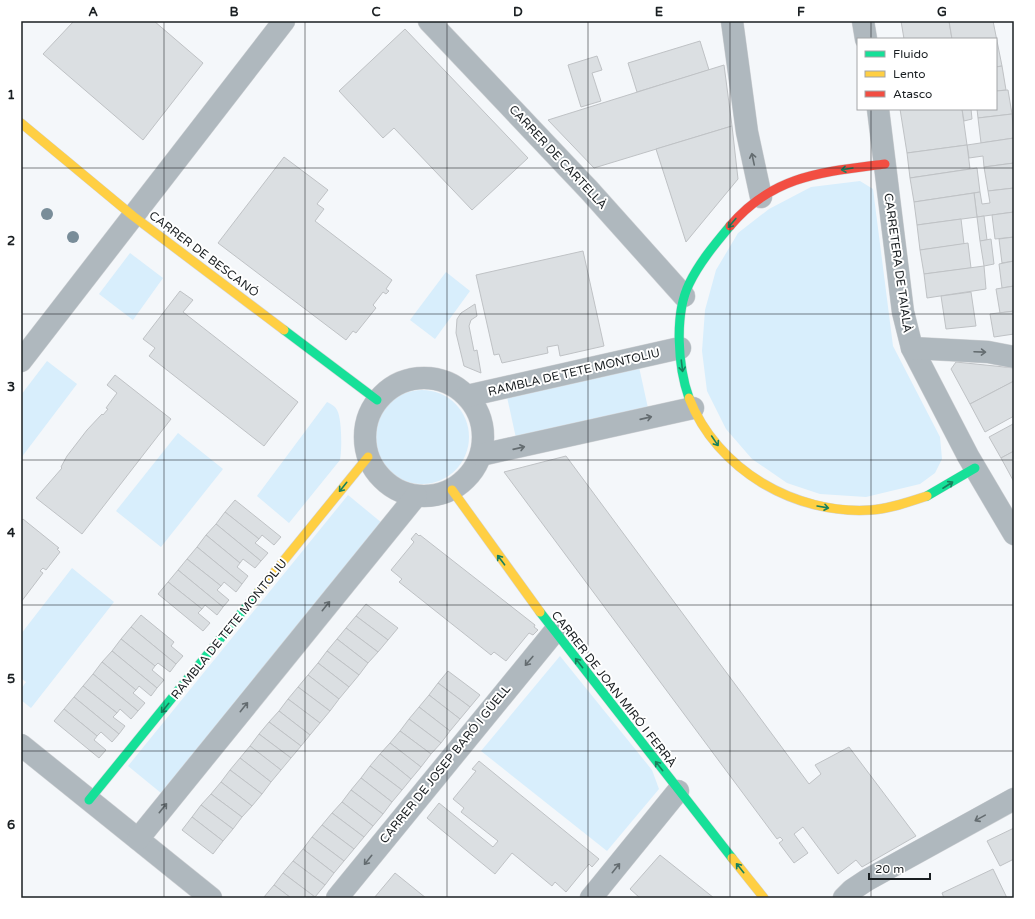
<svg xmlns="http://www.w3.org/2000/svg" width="1035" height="919" font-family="'Varela Round',sans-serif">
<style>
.green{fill:#d8eefc}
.building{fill:#dbdfe2;stroke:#bfc2c5}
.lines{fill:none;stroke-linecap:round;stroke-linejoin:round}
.street-casing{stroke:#d2d4d7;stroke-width:23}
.fast-casing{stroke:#d2d4d7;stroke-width:10}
.slow-casing{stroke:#d2d4d7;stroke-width:10}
.jam-casing{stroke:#d2d4d7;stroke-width:10}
.street{stroke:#afb8be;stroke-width:22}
.fast{stroke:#16e098;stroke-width:9}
.slow{stroke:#ffcf43;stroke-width:9}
.jam{stroke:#f24e42;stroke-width:9}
.tree{fill:#798d99}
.oneway{stroke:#646c70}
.oneway2{stroke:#18805d}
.grid{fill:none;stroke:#1a1f22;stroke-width:1;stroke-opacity:0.55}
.labels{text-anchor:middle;stroke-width:4;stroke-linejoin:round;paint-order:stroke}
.street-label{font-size:12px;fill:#1a1f22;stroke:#fff}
.neatline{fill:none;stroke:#1a1f22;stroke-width:1.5}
.grid-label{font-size:13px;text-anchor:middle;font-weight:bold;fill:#1a1f22}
</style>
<rect width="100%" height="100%" fill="#f4f7fa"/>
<!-- green -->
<g class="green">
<polygon points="860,181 873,189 893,346 940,437 942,459 935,473 920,484 866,497 820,494 787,483 752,459 726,429 707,391 702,351 705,310 716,270 738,233 769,209 811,187"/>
<polygon points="130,253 163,278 133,320 99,294"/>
<polygon points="446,272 470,291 435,339 410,320"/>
<polygon points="47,361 77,384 21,458 21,395"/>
<polygon points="639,367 648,408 516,438 507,397"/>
<circle cx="422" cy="437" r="47"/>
<path d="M 327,402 C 331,404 335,406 337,410 C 342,418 342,451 340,460 L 289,523 L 257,496 Z"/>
<polygon points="178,433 223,469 161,547 116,511"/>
<polygon points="348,495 382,523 161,793 128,766"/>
<polygon points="72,568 114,602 31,708 21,700 21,689 26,682 21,678 21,634"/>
<polygon points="560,656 652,770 659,789 607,851 481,751"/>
</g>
<!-- building -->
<g class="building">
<polygon points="74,21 154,21 203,63 143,140 43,54"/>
<polygon points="901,21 949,21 952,39 904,39"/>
<polygon points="949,21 993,21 997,41 996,39 952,39"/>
<polygon points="405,29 528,158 472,210 394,128 383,138 339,91"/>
<polygon points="700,41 709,70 637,92 628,63"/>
<polygon points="997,41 1002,66 996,67 996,42"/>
<polygon points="597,56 602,70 592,73 601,101 581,107 568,65"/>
<polygon points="724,65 732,126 594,168 548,120"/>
<polygon points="1002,66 1006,90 996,91 996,67"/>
<polygon points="1008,90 1012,114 978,118 977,109 996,109 996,91"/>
<polygon points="900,109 962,109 967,145 907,153"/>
<polygon points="962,109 971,109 972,119 964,121"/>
<polygon points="1012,114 1014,138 981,143 978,118"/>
<polygon points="732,126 738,179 686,242 656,149"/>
<polygon points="1014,138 1014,163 984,167 983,156 969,158 967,145"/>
<polygon points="967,145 970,169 910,178 907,153"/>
<polygon points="284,157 328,190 317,204 324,209 315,221 392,280 386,289 389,291 386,294 383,292 373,305 376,308 356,333 353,331 346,340 218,243"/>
<polygon points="1014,163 1014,188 988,191 984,167"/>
<polygon points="977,168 980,192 914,202 910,178"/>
<polygon points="1014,188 1014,212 977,217 974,193 980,192 982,204 990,203 988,191"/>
<polygon points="974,193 977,217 917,225 914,202"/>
<polygon points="1014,212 1014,237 995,239 992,215"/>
<polygon points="984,216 987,240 980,241 977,217"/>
<polygon points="961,219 964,244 920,250 917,225"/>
<polygon points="1014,237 1014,261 1002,263 999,239"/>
<polygon points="991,239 994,264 984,266 980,241"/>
<polygon points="968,243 971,268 924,274 920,250"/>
<polygon points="583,251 604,346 560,356 558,345 547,347 548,353 502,363 499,354 494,355 476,275"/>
<polygon points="1014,261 1014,286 1002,288 999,264"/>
<polygon points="984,266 986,289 927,298 924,274"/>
<polygon points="1014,286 1014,311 1000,313 996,289"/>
<polygon points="180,291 193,300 183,312 298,402 264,446 149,356 155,348 143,339"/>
<polygon points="971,292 976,326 946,329 941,296"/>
<polygon points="475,304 477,316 471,320 469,326 474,351 477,350 481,373 464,366 456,333 457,319 461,313"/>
<polygon points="1014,311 1014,334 994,337 990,314"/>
<polygon points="956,362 1014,368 1014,381 970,404 951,369"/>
<polygon points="115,375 171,419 82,534 36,498 62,468 61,467 67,456 87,430 102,414 103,415 108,409 106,408 117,393 107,385"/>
<polygon points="1014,381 1014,416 985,432 970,404"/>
<polygon points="1013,424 1014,451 1001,458 989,437"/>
<polygon points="1014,451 1014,482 1001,458"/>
<polygon points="566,456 809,784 821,774 815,765 849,747 916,836 862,867 856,860 838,874 803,827 794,834 808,853 794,863 779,843 783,840 780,837 777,839 504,472"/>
<polygon points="235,500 281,537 274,545 262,535 259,539 225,512"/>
<polygon points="225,512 259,539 255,543 268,553 261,561 216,524"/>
<polygon points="23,519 59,548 57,549 60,552 46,570 43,568 40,571 43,573 21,602 21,521"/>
<polygon points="216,524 261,561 255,568 243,559 240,563 206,535"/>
<polygon points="416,533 419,536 420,535 535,625 534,627 538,630 533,635 529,633 506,661 494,652 491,655 399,582 402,579 391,570 414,542 411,539"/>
<polygon points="206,535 240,563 237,567 248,576 242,584 197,547"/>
<polygon points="197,547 242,584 236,592 224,582 221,586 187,559"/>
<polygon points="187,559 221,586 217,590 229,600 223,607 178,570"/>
<polygon points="178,570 223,607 217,615 205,605 202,609 168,582"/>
<polygon points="168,582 202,609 198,613 210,623 203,631 158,594"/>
<polygon points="366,604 398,628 388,640 356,616"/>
<polygon points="141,615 174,642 171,646 183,656 176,664 131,627"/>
<polygon points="356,616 388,640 378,652 346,628"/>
<polygon points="131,627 176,664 170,672 158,663 155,666 121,639"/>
<polygon points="346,628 378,652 368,663 337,639"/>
<polygon points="121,639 155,666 152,670 164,680 157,688 112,651"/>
<polygon points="337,639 368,663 359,675 327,651"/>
<polygon points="112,651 157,688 151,696 139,686 136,690 102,662"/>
<polygon points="327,651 359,675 349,687 318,663"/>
<polygon points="102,662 136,690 133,693 145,703 138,711 93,674"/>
<polygon points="318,663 349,687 339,699 308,675"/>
<polygon points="448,671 480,695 470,707 438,683"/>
<polygon points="93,674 138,711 131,719 120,709 117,713 83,686"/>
<polygon points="308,675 339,699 330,711 298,687"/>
<polygon points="438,683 470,707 460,719 429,695"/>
<polygon points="83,686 117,713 113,717 125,726 119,734 74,697"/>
<polygon points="298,687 330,711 320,723 288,699"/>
<polygon points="429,695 460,719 450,731 419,707"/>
<polygon points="74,697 119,734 112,742 101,732 97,736 64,709"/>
<polygon points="288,699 320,723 310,735 279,711"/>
<polygon points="419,707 450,731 441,743 409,719"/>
<polygon points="64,709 97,736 94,740 106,750 99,758 54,721"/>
<polygon points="279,711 310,735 301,746 269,722"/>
<polygon points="409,719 441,743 431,754 400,731"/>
<polygon points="269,722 301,746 291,758 259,734"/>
<polygon points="400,731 431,754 421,767 390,743"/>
<polygon points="259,734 291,758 281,770 250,746"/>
<polygon points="390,743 421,767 411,779 380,754"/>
<polygon points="250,746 281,770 271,782 240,758"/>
<polygon points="380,754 411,779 402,790 370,766"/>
<polygon points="240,758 271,782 262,794 230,770"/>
<polygon points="479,761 599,859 592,867 589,864 566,892 555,882 552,886 512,853 495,874 427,818 439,803 493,847 498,841 461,812 464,808 453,799 476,771 472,769"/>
<polygon points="370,766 402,790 392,802 361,778"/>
<polygon points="230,770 262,794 252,806 221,782"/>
<polygon points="361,778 392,802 383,814 351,790"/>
<polygon points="221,782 252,806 242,817 211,794"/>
<polygon points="351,790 383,814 373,826 342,802"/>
<polygon points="211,794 242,817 233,829 201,805"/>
<polygon points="342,802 373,826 364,837 332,813"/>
<polygon points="201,805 233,829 223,841 192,817"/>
<polygon points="332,813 364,837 354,849 322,825"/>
<polygon points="192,817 223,841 213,854 182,830"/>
<polygon points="322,825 354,849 344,861 312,837"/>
<polygon points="1014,828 1014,859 1000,866 987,841"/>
<polygon points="312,837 344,861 334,873 303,849"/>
<polygon points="303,849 334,873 325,885 293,861"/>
<polygon points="660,855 714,898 640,898 630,889"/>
<polygon points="293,861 325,885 315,897 283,873"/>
<polygon points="993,869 1007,898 944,898 942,893"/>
<polygon points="283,873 315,897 291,898 274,885"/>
<polygon points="395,873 426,898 374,898"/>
<polygon points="274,885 291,898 264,897"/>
</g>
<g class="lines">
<defs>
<g id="street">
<polyline points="429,21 589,190 684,296"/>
<polyline points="732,21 747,132 761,197"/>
<polyline points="863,21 866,39"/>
<polyline points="878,109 903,312 912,348 968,456 1014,534"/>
<polyline points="912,348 988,352 1014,357"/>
<polyline points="21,361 284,21"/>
<circle cx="424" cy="437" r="59"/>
<polyline points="467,396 680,348"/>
<polyline points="481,455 693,408"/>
<polyline points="21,745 211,898"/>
<polyline points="138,839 416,496"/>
<polyline points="337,898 555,631"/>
<polyline points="591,898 678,791"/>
<polyline points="844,898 852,890 867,880 1014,799"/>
</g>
<g id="fast">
<polyline points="284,330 377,400"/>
<path d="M 689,398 C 678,367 674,315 689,284 C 699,263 715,244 730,226"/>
<polyline points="927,496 975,468"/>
<polyline points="540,612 732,858"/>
<polyline points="89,800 259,591"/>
</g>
<g id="slow">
<polyline points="21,123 133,216 284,330"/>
<path d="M 689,398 C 717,470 795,515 871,510 C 889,509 909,502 927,496"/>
<polyline points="452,490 540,612"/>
<polyline points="259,591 368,457"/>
<polyline points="732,858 764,898"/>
</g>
<path id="jam" d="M 730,226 C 773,175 823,172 885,164"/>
</defs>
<!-- street casing -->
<use href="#street" class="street-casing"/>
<!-- fast casing -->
<use href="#fast" class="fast-casing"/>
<!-- slow casing -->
<use href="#slow" class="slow-casing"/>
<!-- jam casing -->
<use href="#jam" class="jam-casing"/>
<!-- street -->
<use href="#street" class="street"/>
<!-- fast -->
<use href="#fast" class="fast"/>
<!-- slow -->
<use href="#slow" class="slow"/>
<!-- jam -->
<use href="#jam" class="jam"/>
</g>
<!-- trees -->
<g class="tree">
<circle cx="47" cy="214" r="6"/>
<circle cx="73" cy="237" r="6"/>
</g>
<!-- one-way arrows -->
<defs><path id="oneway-shaft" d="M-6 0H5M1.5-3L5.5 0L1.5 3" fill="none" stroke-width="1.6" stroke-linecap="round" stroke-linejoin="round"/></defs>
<g class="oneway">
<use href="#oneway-shaft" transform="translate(753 159) rotate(-102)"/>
<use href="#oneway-shaft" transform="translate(980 352) rotate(2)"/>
<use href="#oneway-shaft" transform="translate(646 418) rotate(-13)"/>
<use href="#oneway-shaft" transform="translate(519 448) rotate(-13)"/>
<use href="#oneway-shaft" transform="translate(326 606) rotate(-51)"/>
<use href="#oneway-shaft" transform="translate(529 661) rotate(130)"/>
<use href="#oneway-shaft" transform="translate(244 707) rotate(-51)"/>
<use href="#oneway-shaft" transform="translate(163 808) rotate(-51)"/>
<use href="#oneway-shaft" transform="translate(980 818) rotate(151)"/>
<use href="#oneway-shaft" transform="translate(368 860) rotate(129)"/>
<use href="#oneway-shaft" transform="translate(616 868) rotate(-51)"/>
</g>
<g class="oneway2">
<use href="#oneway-shaft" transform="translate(847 169) rotate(171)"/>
<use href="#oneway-shaft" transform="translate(732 223) rotate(130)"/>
<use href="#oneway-shaft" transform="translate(682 366) rotate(83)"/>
<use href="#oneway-shaft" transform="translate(715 441) rotate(56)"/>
<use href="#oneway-shaft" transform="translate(948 485) rotate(-33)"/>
<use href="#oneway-shaft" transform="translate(343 487) rotate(129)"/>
<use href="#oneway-shaft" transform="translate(823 507) rotate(10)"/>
<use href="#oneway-shaft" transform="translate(501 560) rotate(-127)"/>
<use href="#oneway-shaft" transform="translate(579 663) rotate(-128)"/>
<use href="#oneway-shaft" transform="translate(165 708) rotate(129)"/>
<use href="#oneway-shaft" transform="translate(659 766) rotate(-128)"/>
<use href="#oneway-shaft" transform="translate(740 868) rotate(-129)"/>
</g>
<!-- grid -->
<path class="grid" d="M 164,21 L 164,898M 305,21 L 305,898M 447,21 L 447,898M 588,21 L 588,898M 730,21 L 730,898M 871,21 L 871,39M 871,109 L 871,898M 21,168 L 1014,168M 21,314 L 1014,314M 21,460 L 1014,460M 21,605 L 1014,605M 21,751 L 1014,751"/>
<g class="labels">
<!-- street labels -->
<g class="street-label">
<text transform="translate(558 157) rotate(47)" y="4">CARRER DE CARTELLÀ</text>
<text transform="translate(204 254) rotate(37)" y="4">CARRER DE BESCANÓ</text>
<text transform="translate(898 263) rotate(82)" y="4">CARRETERA DE TAIALÀ</text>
<text transform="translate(574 372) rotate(-13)" y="4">RAMBLA DE TETE MONTOLIU</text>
<text transform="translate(229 629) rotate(-51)" y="4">RAMBLA DE TETE MONTOLIU</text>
<text transform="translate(614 689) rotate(52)" y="4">CARRER DE JOAN MIRÓ I FERRÀ</text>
<text transform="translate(445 764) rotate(-51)" y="4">CARRER DE JOSEP BARÓ I GÜELL</text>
</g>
</g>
<!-- border -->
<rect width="1035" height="919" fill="none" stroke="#ffffff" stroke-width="44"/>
<!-- legend -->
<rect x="857" y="38" width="140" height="72" fill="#ffffff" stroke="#a3a5a7"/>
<rect x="865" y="51" width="20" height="6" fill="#16e098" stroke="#a3a5a7"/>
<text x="893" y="58" font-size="12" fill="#1a1f22">Fluido</text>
<rect x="865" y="71" width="20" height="6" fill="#ffcf43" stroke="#a3a5a7"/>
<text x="893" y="78" font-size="12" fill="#1a1f22">Lento</text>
<rect x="865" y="91" width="20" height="6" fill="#f24e42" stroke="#a3a5a7"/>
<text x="893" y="98" font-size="12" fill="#1a1f22">Atasco</text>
<!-- scale -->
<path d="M869 873v6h61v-6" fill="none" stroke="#1a1f22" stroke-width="2"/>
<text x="875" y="873" font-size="12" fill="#1a1f22" stroke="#ffffff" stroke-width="3" paint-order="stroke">20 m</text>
<rect x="22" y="22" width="991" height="875" class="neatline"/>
<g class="grid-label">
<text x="93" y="16">A</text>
<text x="234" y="16">B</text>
<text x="376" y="16">C</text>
<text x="518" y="16">D</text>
<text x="659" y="16">E</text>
<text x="801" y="16">F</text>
<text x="942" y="16">G</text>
<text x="11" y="99">1</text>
<text x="11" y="245">2</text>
<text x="11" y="391">3</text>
<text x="11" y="537">4</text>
<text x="11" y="683">5</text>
<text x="11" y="829">6</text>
</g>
</svg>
